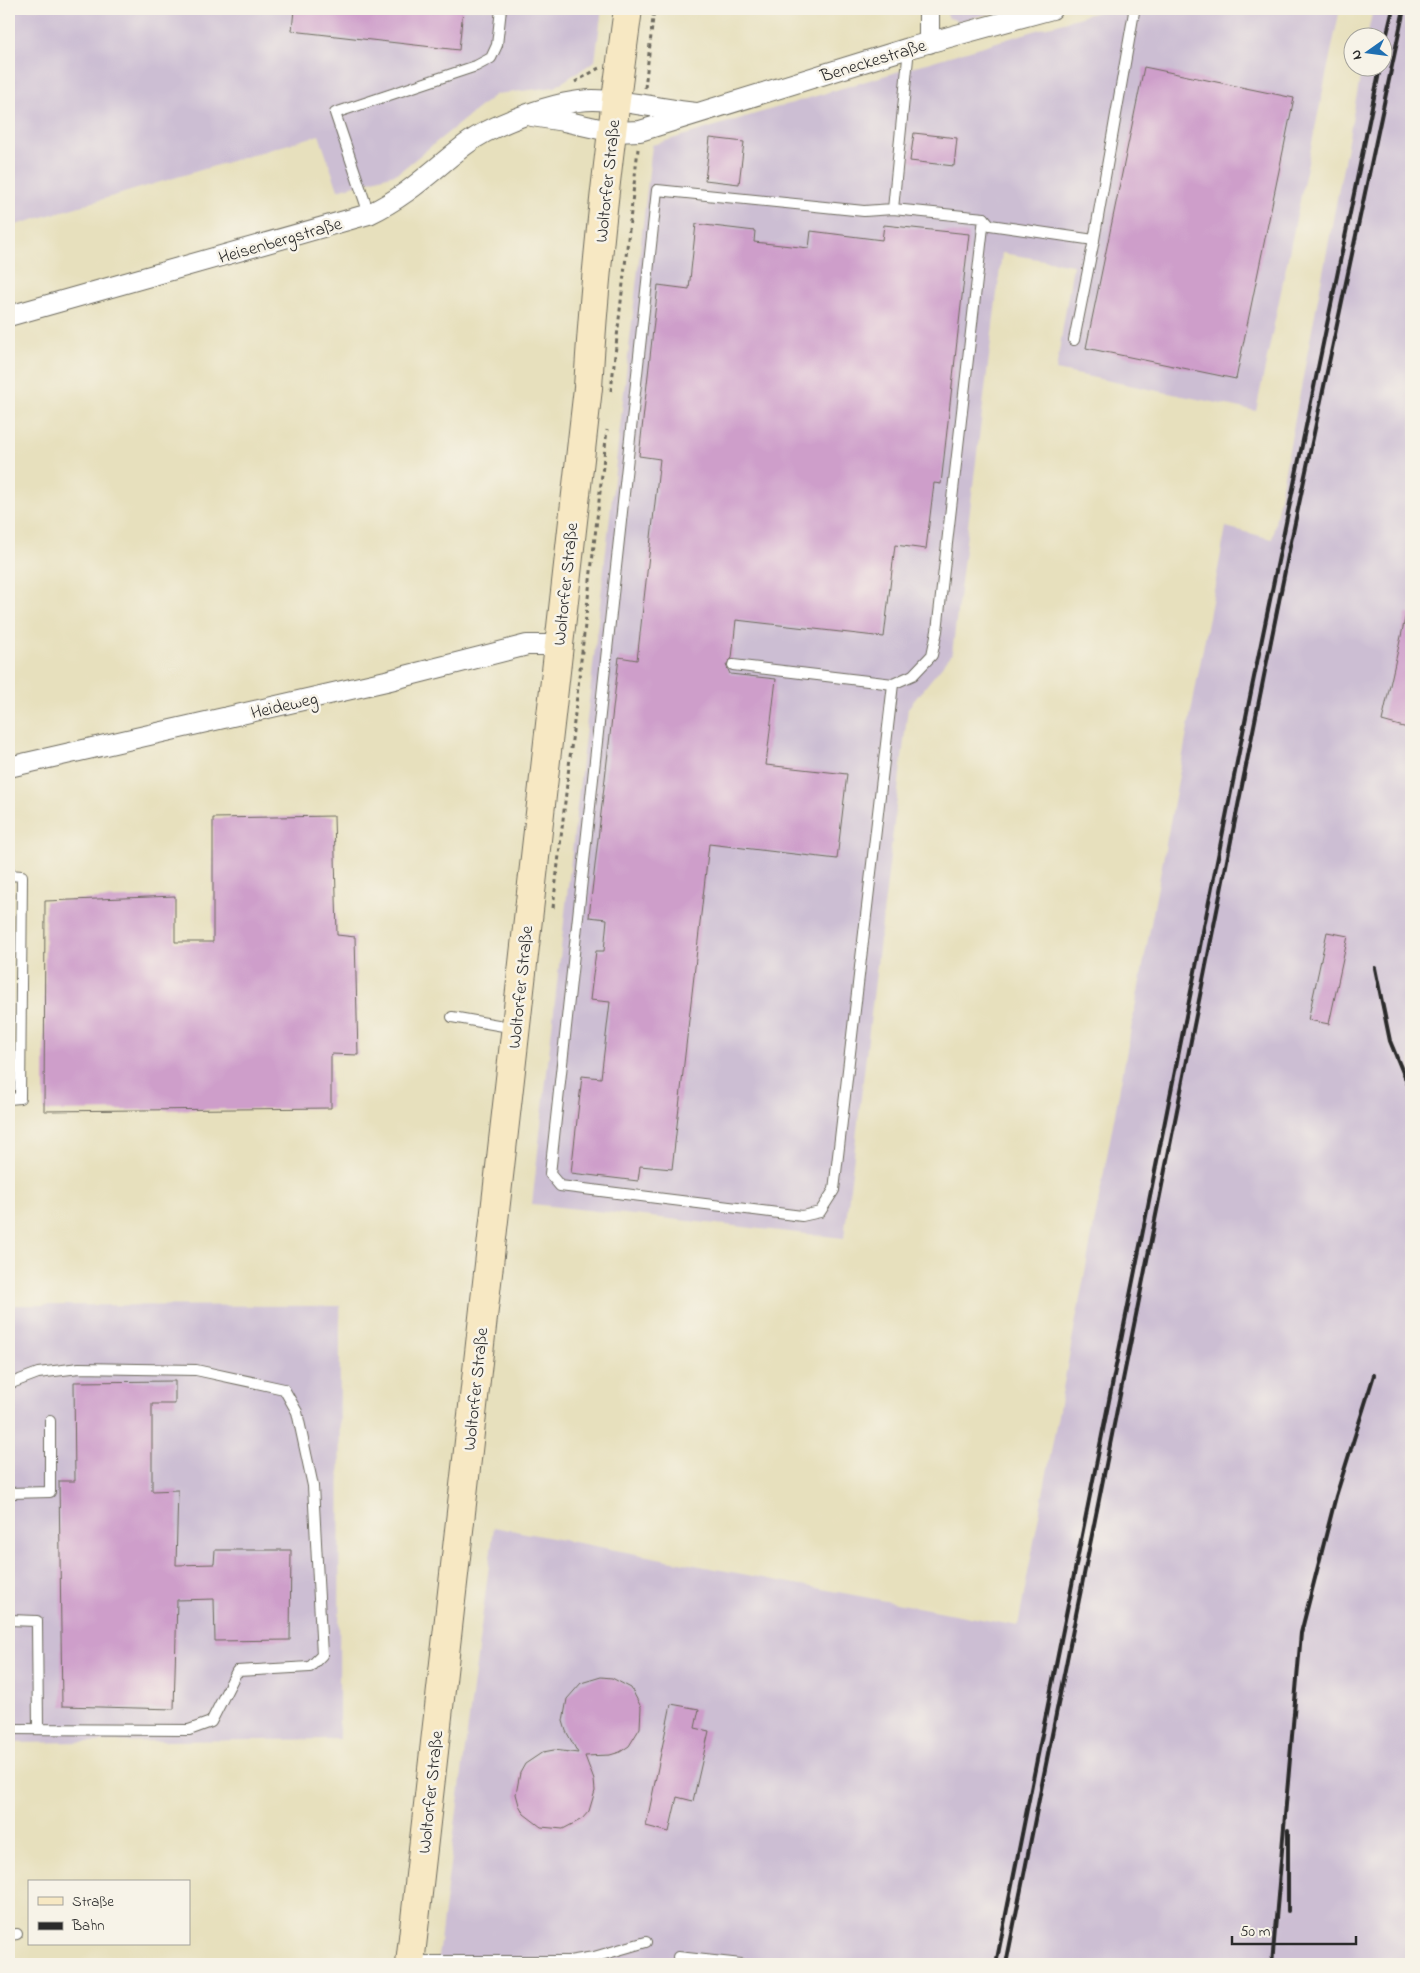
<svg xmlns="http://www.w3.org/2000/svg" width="1420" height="1973" font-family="'Indie Flower',sans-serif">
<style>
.industrial{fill:#ccbed3}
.building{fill:#ce9eca}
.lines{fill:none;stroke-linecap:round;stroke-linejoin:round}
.service-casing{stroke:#6d6a5e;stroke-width:12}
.minor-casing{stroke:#6d6a5e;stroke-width:22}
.secondary-casing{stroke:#6d6a5e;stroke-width:30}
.path{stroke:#6d6a5e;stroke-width:3;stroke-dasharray:4 4;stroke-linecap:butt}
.service{stroke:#fff;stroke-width:10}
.minor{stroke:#fff;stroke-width:20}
.secondary{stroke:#f7e8c3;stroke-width:28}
.rail{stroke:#2b2b2b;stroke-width:4}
.labels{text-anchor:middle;stroke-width:5;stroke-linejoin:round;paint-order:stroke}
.street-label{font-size:18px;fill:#2b2b2b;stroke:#f7f3e8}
</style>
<rect width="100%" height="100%" fill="#f7f3e8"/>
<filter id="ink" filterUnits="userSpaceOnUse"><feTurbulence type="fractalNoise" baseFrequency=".02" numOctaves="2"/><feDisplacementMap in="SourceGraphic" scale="10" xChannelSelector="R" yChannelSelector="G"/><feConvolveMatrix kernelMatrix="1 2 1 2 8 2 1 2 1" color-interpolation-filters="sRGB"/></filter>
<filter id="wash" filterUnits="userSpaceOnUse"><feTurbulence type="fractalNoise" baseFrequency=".0096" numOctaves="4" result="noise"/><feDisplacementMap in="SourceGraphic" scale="20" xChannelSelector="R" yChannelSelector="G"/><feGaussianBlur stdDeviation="1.12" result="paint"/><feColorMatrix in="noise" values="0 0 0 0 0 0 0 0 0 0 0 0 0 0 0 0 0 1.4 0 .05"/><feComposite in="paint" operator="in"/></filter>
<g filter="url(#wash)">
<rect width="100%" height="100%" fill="#e7e0bd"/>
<!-- industrial -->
<g class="industrial">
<polygon points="9,9 602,9 595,61 555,87 496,94 398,173 338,190 319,135 9,227"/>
<polygon points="944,9 1009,9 959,21 949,18"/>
<polygon points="1107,9 1340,9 1256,411 1056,370 1073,265 1002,253 952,654 908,708 844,1238 532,1204 652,145"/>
<polygon points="1373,9 1411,9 1411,1964 437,1964 494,1527 1018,1626 1226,527 1272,539 1362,68 1382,68 1382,38 1367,37"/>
<polygon points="9,1305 340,1306 339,1739 9,1743"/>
</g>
<g id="blocks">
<!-- building -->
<g class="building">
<polygon points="294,9 463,9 459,50 292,31"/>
<polygon points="1144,67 1294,98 1236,379 1086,348"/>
<polygon points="914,133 957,138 954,166 910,161"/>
<polygon points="710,138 744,142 739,184 705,180"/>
<polygon points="696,224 755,231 754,242 809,248 811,231 882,240 884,225 969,234 941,484 934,483 926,549 895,545 884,637 736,620 732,658 726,665 730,674 776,679 766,765 847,774 837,859 709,844 672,1169 640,1166 638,1181 571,1173 582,1076 601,1078 610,1002 590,1000 596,951 604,951 607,919 589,917 619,657 637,660 660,459 639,456 658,285 689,289"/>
<polygon points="1406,614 1411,614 1411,729 1382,721"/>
<polygon points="334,816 337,935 355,937 358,1055 331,1054 331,1108 44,1111 45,901 175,896 175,942 213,942 213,818"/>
<polygon points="1327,932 1348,936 1329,1024 1308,1020"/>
<polygon points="175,1381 175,1404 152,1404 152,1491 178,1490 176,1565 214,1564 215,1550 291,1550 290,1640 215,1641 214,1599 177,1600 174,1709 62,1706 59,1481 75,1481 74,1382"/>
<polygon points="601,1677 612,1678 631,1688 641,1707 640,1728 629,1746 620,1752 610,1755 585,1756 594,1780 595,1791 589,1811 582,1819 563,1829 541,1827 524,1814 519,1805 516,1794 520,1773 525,1764 543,1752 554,1750 578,1753 566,1731 563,1721 567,1699 581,1683"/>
<polygon points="671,1704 699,1709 695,1728 709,1731 693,1801 677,1797 669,1832 646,1826"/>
</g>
</g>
</g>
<g filter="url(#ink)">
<use href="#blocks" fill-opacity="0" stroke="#6d6a5e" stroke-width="1"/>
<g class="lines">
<defs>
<g id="service">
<polyline points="893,209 984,218 937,631 932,655 913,675 893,684 834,1190 820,1212 802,1216 560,1186 550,1174 657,190 864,211 893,209 909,48"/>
<polyline points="369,214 335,113 476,66 491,58 497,45 501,9"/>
<polyline points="984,218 990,225 1094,240"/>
<polyline points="1074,340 1094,240 1134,12 1132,9"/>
<polyline points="733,665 893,684"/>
<polyline points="9,875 22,876 20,1098 9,1099"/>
<polyline points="452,1017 515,1028"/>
<polyline points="9,1384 38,1373 79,1368 196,1370 284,1389 297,1412 313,1486 322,1655 310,1667 237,1671 211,1722 189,1730 9,1729"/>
<polyline points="9,1493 50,1492 50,1421"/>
<polyline points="9,1620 37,1621 38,1729"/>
<polyline points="9,1935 17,1934"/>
<polyline points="678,1957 741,1964"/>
<polyline points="412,1961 569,1961 594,1957 646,1942"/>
</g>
<g id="minor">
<polyline points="929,43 929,9"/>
<polyline points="532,116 564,121 613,132 640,131 909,48 1052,9"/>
<path d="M 9,316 L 369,214 C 409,195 431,171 465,145 C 492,124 559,100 593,100 C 627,100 662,109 696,113"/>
<polyline points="9,767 386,681 527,645 558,645"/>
</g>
<path id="secondary" d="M 410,1964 L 588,388 C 595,261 611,134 628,9"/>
</defs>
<!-- service casing -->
<use href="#service" class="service-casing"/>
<!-- minor casing -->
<use href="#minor" class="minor-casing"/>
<!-- secondary casing -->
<use href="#secondary" class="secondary-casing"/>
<!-- path -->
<g class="path">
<polyline points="575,82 599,68"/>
<polyline points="645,88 654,9"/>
<polyline points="611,391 638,149"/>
<polyline points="553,908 607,430"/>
</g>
<!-- service -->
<use href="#service" class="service"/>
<!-- minor -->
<use href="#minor" class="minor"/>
<!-- secondary -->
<use href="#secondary" class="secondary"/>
<!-- rail -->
<g class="rail">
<polyline points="1382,54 1393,9"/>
<polyline points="1375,968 1390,1041 1411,1092"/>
<polyline points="1288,1911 1288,1830"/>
<polyline points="996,1964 1252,687 1380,68"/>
<polyline points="1006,1964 1289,551 1404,9"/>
<polyline points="1272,1964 1301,1633 1336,1496 1374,1375"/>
</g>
</g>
</g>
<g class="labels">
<!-- street labels -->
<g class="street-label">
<text transform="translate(873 60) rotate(-17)" y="6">Beneckestraße</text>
<text transform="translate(607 181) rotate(-84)" y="6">Woltorfer Straße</text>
<text transform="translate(280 240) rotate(-16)" y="6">Heisenbergstraße</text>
<text transform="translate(565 584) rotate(-84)" y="6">Woltorfer Straße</text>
<text transform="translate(284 705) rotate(-13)" y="6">Heideweg</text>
<text transform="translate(520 987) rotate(-84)" y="6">Woltorfer Straße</text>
<text transform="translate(475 1389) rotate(-84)" y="6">Woltorfer Straße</text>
<text transform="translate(430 1792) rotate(-84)" y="6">Woltorfer Straße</text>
</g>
</g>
<!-- margin -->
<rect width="1420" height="1973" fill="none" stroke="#f7f3e8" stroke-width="30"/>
<!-- legend -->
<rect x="28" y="1880" width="162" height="65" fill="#f7f3e8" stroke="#a5a39c"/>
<rect x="38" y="1897" width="25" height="8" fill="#f7e8c3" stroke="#a5a39c"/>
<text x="72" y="1906" font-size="15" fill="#2b2b2b">Straße</text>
<rect x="38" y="1922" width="25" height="8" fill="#2b2b2b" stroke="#a5a39c"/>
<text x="72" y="1930" font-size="15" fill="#2b2b2b">Bahn</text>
<!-- north arrow -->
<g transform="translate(1368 52) rotate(256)"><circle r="24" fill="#f7f3e8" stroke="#a5a39c"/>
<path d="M0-4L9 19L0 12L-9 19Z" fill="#1f6fb2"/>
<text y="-8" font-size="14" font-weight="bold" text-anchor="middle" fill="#2b2b2b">N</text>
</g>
<!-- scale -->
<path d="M1232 1936v8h124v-8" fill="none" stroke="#2b2b2b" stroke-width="2.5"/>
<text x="1240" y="1936" font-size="15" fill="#2b2b2b" stroke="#f7f3e8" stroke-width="4" paint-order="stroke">50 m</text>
</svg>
